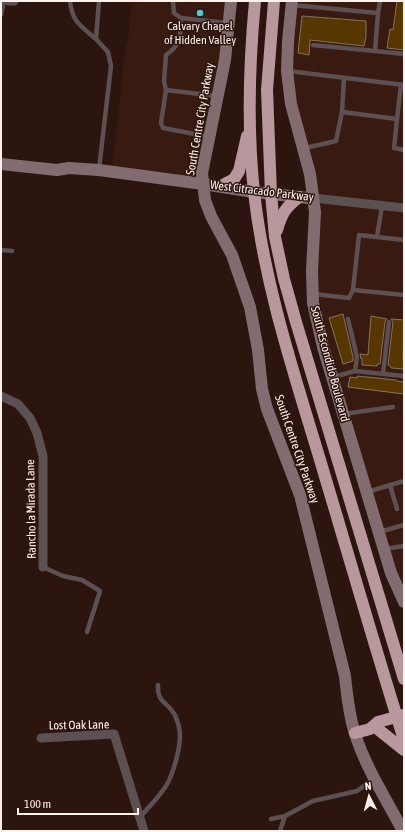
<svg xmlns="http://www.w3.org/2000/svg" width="405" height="832" font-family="'Asap Condensed',sans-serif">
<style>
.built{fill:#381a11}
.building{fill:#583600;stroke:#87735d}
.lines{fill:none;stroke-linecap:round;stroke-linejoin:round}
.lane{stroke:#5d5052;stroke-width:4.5}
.street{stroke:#5d5052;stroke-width:9}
.secondary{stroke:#826c70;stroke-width:12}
.highway{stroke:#b8979d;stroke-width:12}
.poi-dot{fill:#51ccd4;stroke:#2c150e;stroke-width:1.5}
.labels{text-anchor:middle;stroke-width:3;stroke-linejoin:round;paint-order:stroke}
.poi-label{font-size:12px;fill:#fff1ec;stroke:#2c150e}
.street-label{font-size:12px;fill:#fff1ec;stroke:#2c150e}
</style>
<rect width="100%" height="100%" fill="#2c150e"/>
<!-- built -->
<g class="built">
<polygon points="132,1 231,1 203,184 112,172 126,44 128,41"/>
<polygon points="292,1 404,1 404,602 317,324 315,212 291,104"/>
</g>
<!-- building -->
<g class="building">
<polygon points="397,1 404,1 404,50 387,48 390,29 393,30"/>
<polygon points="302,16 366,21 366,37 364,46 310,40 309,55 298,53"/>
<polygon points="343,314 353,357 353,361 343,364 329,318"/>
<polygon points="371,316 387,319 385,322 380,364 377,364 377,366 362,365 362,358 361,359 360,354 368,355"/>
<polygon points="391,319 404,320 403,359 404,359 404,369 391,368 391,367 388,365 393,322"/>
<polygon points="357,376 396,380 396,381 404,382 404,394 348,387 350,377 357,378"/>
</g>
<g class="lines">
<!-- lane -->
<g class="lane">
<path d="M 70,1 C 72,22 81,26 96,39 L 99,1"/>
<polyline points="173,1 174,13 181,18"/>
<polyline points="292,5 378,13 380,1"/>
<polyline points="378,13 375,51 404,54"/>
<polyline points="1,15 4,1"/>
<polyline points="96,39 108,52 111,66 99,169"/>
<polyline points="313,45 375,51"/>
<polyline points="288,71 404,85"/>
<polyline points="166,90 161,123 163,128 200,135 208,137"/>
<path d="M 216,96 L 166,90 L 164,81 L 166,55 C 182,44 180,36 181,18 L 227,23"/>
<polyline points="342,112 344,78"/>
<polyline points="397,119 401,85"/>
<polyline points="305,148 336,141 342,112 397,119 394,148 404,150"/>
<polyline points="382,206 377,237 404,240"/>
<polyline points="1,250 12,251"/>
<polyline points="353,290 404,295"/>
<polyline points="314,294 349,298 353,290 359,235 377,237"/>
<polyline points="348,319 357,357 355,371"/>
<polyline points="383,374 389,322"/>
<polyline points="333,377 355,371 404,376"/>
<polyline points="343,414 393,407"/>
<polyline points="390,485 397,509"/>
<polyline points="367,492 404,481"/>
<polyline points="379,532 404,525"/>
<polyline points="384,549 404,546"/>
<polyline points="43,567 63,576 82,580 100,591 87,632"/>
<path d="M 140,817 C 149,807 159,797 166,786 C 173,775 180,749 180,736 C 180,729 178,722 175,715 C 167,701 157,703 158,685"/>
<polyline points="271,819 285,816 313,801 357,791 373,779"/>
<polyline points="280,831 285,816"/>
</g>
<!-- street -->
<g class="street">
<polyline points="9,1 14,1"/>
<polyline points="313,198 404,208"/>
<polyline points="1,396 18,404 30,418 37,433 43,456 43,567"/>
<polyline points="41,738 114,734 144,831"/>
</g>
<!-- secondary -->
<g class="secondary">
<path d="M 231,1 L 225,60 L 202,173 L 205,200 L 211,216 L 232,255 L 250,307 L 258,350 L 262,389 L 267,409 L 300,495 L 345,676 C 347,696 349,715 355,734 C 366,768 386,799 403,831"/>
<polyline points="292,1 288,41 287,71 291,104 310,174 315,212 312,271 313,303 323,347 391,573 404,602"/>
<polyline points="1,164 57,170 69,168 99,170 203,184 254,192 308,198"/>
</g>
<!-- highway -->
<g class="highway">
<path d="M 255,1 C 249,65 247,128 254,192 C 265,291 298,385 326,480 C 352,567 377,654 404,740"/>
<polyline points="274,1 267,90 271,194 275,237 284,279 296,322 404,679"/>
<polyline points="221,186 234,179 239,171 247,136"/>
<path d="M 277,230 C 282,213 285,208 299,197"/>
<polyline points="379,730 404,750"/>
<polyline points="355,733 370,729 378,722 403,715"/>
</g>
</g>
<!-- markers -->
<circle class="poi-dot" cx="200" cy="13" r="4"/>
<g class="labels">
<!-- poi labels -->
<g class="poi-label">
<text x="200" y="30">Calvary Chapel<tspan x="200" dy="14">of Hidden Valley</tspan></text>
</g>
<!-- street labels -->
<g class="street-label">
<text transform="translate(200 119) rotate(-80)" y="4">South Centre City Parkway</text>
<text transform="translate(262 191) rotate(7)" y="4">West Citracado Parkway</text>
<text transform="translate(330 364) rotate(75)" y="4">South Escondido Boulevard</text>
<text transform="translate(297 449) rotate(71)" y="4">South Centre City Parkway</text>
<text transform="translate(31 509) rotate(-91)" y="4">Rancho la Mirada Lane</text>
<text transform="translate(79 725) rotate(-1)" y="4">Lost Oak Lane</text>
</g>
</g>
<!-- border -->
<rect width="405" height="832" fill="none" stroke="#fff1ec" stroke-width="4"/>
<!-- north arrow -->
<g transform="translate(369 796) rotate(354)" stroke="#2c150e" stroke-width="3" paint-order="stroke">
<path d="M0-3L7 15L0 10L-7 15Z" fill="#fff1ec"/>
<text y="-6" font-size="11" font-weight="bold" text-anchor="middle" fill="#fff1ec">N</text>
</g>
<!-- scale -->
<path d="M18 808v6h120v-6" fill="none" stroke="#fff1ec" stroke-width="2"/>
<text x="24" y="808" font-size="12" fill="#fff1ec" stroke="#2c150e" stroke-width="3" paint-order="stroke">100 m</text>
</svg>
